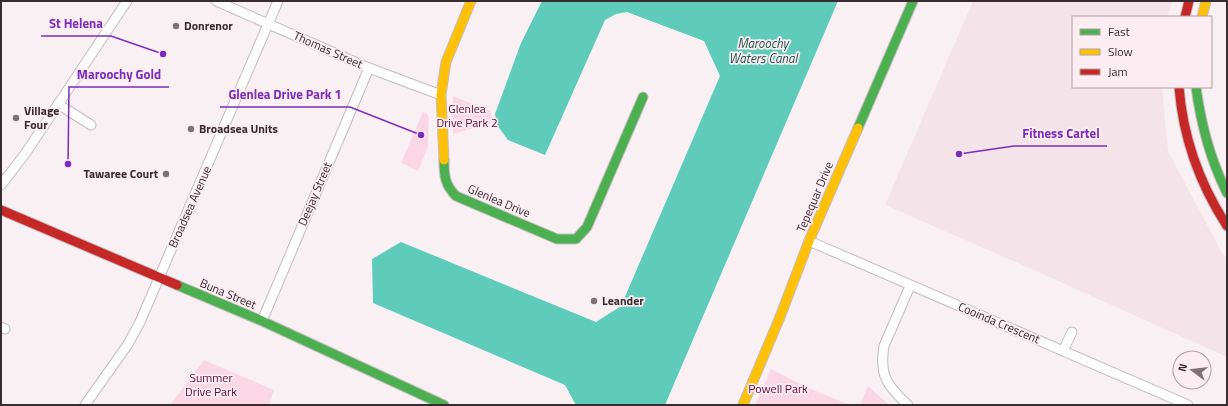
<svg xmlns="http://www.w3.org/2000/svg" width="1228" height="406" font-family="'Titillium Web',sans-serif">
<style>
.built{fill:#f5e3ea}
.green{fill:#fbd7e5}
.water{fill:#5fccbb}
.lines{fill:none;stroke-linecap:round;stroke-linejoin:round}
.street-casing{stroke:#c6bcc0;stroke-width:11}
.fast-casing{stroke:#c6bcc0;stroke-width:11}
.slow-casing{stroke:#c6bcc0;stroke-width:11}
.jam-casing{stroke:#c6bcc0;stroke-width:11}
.street{stroke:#fefdfd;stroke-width:9}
.fast{stroke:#4caf50;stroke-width:9}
.slow{stroke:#ffc107;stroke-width:9}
.jam{stroke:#c62828;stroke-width:9}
.poi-dot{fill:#7c7175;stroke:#fcedf2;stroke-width:1.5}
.labels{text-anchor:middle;stroke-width:3.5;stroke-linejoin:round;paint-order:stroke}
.poi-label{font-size:12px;font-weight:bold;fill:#392c31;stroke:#fcedf2;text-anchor:start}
.street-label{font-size:12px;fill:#392c31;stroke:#fcedf2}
.park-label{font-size:12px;fill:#600939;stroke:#fcedf2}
.water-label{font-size:13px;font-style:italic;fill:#1c564b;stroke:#fcedf2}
.leader{fill:none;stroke:#7b2cbf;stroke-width:1.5}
.callout-dot{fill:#7b2cbf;stroke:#fcedf2;stroke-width:1.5}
.callout-label{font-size:13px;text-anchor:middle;font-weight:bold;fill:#7b2cbf;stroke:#fcedf2;stroke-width:3.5;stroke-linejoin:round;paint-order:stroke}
</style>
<rect width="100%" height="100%" fill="#f8f0f3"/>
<!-- built -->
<polygon class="built" points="973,1 1173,1 1167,17 1073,17 1073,87 1162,87 1168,151 1222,253 1227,258 1227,357 1027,267 885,205"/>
<!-- green -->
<g class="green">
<polygon points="453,96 490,111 494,122 453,134"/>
<polygon points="423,112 426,113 429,118 428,147 418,171 401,163"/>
<polygon points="204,360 274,390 269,405 170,405"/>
<polygon points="771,369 806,387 850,405 755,405"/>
<polygon points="868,386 889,405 860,405"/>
</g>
<!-- water -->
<polygon class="water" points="542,1 838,1 665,405 576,405 565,385 373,303 372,259 401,242 596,322 621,306 720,76 704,41 627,12 616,14 605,20 545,155 508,140 497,125 495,114 521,43"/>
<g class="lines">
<defs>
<g id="street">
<polyline points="216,1 369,68 441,95"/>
<polyline points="58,104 91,125"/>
<polyline points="1,185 25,154 127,1"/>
<polyline points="809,241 1188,405"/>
<polyline points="262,321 369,68"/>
<polyline points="1,327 5,329"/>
<polyline points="1063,351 1072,332"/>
<polyline points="85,405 128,344 140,322 278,1"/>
<path d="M 908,405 C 887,386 879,375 884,346 L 910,286"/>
</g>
<g id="fast">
<path d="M 1196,87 C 1201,125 1210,159 1227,193"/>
<polyline points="858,128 913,1"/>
<path d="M 444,160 C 444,176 445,185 456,196 L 557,239 L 576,239 L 587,227 L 643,97"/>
<polyline points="177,285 262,321 444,405"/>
</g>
<g id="slow">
<polyline points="1202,17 1206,1"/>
<polyline points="444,160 441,95 446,62 471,1"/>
<polyline points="743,405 780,317 809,241 858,128"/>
</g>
<g id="jam">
<polyline points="1185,17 1189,1"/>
<path d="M 1179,87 C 1183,138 1199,183 1227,226"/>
<polyline points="1,210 177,285"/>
</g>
</defs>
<!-- street casing -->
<use href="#street" class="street-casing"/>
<!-- fast casing -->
<use href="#fast" class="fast-casing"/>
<!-- slow casing -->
<use href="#slow" class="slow-casing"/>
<!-- jam casing -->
<use href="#jam" class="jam-casing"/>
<!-- street -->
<use href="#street" class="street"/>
<!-- fast -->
<use href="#fast" class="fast"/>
<!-- slow -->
<use href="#slow" class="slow"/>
<!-- jam -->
<use href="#jam" class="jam"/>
</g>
<!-- markers -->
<g class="poi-dot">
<circle cx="176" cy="26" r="4"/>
<circle cx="16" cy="118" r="4"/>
<circle cx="191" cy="129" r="4"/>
<circle cx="166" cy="174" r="4"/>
<circle cx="594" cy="301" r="4"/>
</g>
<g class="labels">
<!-- poi labels -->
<g class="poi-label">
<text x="184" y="30">Donrenor</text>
<text x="24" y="115">Village<tspan x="24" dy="14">Four</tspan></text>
<text x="199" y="133">Broadsea Units</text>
<text x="158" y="178" text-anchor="end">Tawaree Court</text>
<text x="602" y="305">Leander</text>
</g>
<!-- street labels -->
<g class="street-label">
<text transform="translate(328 50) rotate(24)" y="4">Thomas Street</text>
<text transform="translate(315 194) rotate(-67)" y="4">Deejay Street</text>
<text transform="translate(815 197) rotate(-67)" y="4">Tepequar Drive</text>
<text transform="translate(499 201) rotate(23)" y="4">Glenlea Drive</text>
<text transform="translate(190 207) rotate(-66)" y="4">Broadsea Avenue</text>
<text transform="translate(228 294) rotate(23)" y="4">Buna Street</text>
<text transform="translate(999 323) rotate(23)" y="4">Cooinda Crescent</text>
</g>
<!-- park labels -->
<g class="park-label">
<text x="467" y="113">Glenlea<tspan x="467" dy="14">Drive Park 2</tspan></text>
<text x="211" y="382">Summer<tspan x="211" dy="14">Drive Park</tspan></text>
<text x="778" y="393">Powell Park</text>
</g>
<!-- water labels -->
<g class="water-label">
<text x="763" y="48">Maroochy<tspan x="763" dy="15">Waters Canal</tspan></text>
</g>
</g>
<!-- callouts -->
<path class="leader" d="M163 54L111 36H41M68 164L69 87H169M421 135L350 107H220M959 154L1014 146H1107"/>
<g class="callout-dot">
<circle cx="163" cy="54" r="4"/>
<circle cx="68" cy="164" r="4"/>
<circle cx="421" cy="135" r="4"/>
<circle cx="959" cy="154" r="4"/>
</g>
<g class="callout-label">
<text x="76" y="28">St Helena</text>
<text x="119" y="79">Maroochy Gold</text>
<text x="285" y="99">Glenlea Drive Park 1</text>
<text x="1061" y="138">Fitness Cartel</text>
</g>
<!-- border -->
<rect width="1228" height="406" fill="none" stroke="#392c31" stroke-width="4"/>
<!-- legend -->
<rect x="1072" y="16" width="140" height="72" fill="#fcedf2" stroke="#aea0a5"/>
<rect x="1080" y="29" width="20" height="6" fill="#4caf50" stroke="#aea0a5"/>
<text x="1108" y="36" font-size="12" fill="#392c31">Fast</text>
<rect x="1080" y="49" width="20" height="6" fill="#ffc107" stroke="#aea0a5"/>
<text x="1108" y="56" font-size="12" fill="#392c31">Slow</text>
<rect x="1080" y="69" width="20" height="6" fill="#c62828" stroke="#aea0a5"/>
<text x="1108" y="76" font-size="12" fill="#392c31">Jam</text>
<!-- north arrow -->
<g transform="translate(1192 370) rotate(285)"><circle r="19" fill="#fcedf2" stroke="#aea0a5"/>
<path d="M0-3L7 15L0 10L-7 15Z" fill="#7c7175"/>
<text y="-6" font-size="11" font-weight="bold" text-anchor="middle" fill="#392c31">N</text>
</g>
</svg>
